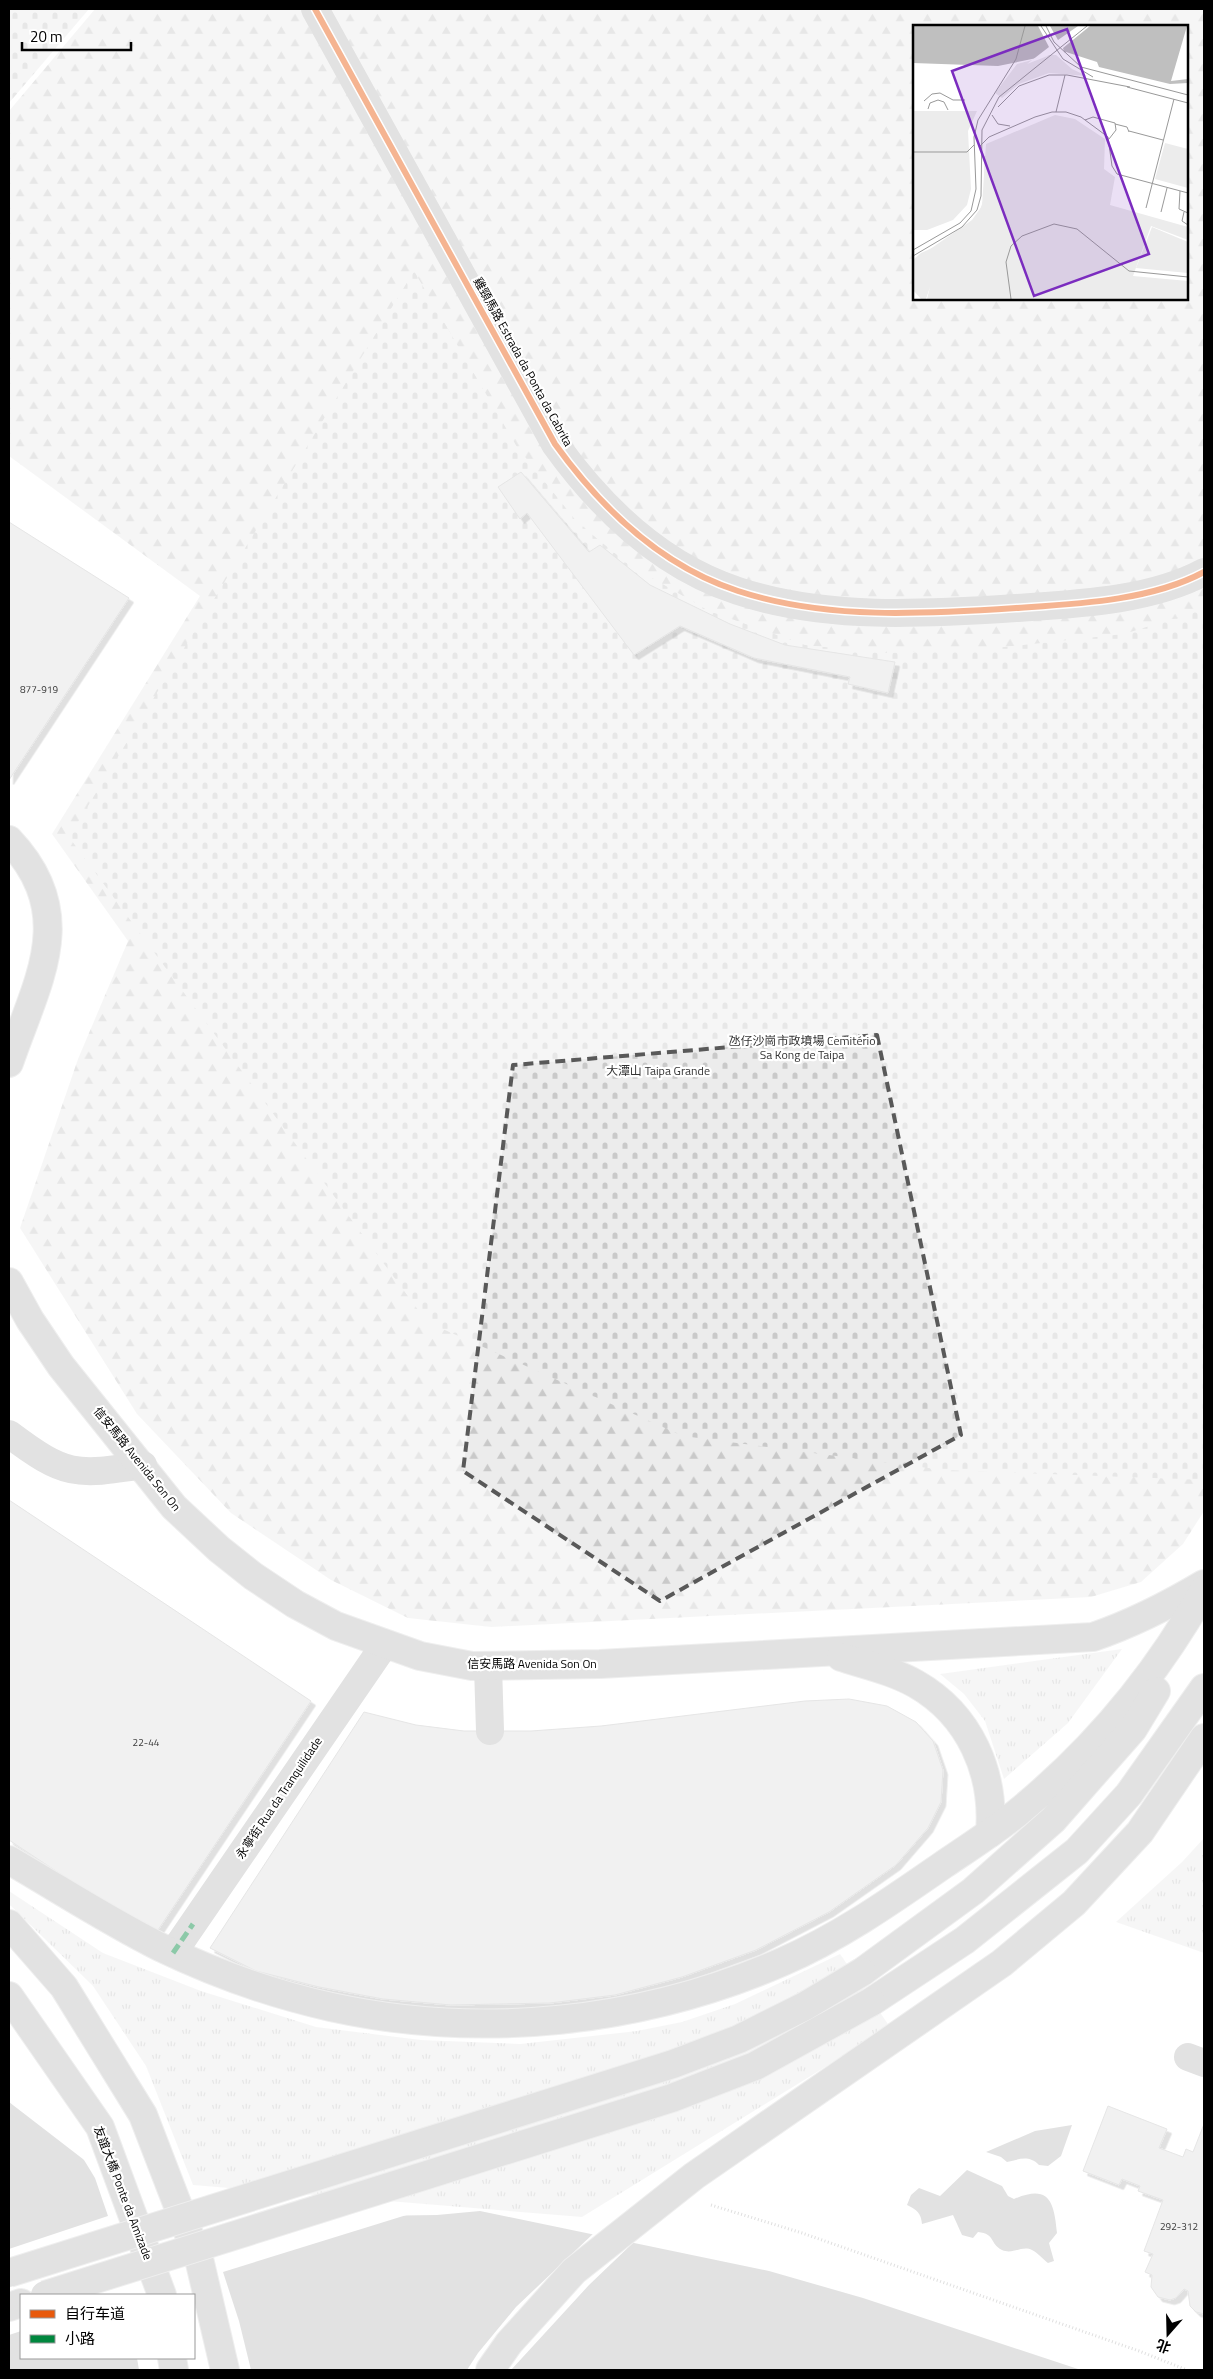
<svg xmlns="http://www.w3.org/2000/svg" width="1213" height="2379" font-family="'Titillium Web','Noto Sans SC',sans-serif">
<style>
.grass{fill:url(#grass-tufts)}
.forest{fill:url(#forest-firs);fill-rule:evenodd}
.cemetery{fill:url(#cemetery-stones)}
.water{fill:#bfbfbf;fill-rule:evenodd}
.pier{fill:#fff}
.building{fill:#dfdfdf;stroke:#c7c7c7;filter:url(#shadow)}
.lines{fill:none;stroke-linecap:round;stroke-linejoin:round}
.major-casing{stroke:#dbdbdb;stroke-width:30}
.path{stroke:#b9b9b9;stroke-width:3;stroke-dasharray:1 2.5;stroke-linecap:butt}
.minor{stroke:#bebebe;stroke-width:28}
.major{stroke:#bebebe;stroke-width:28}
.major-bridge-casing{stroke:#dbdbdb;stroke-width:30;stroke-linecap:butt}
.major-bridge{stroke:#bebebe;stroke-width:28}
.quiet{stroke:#00873e;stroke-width:5;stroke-dasharray:10 5;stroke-linecap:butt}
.cycleway-casing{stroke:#fff;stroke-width:9}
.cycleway{stroke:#e8590c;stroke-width:6}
.marked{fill:none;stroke:#595959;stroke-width:4;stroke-dasharray:10 6;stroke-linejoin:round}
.labels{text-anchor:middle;stroke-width:4.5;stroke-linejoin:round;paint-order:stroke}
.number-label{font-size:10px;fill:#383838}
.street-label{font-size:12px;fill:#000;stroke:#fff}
.park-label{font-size:12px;fill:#333;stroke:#fff}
.inset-road{fill:none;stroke:#999;stroke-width:1}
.view{fill:#7b2cbf;fill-opacity:0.15;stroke:#7b2cbf;stroke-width:2.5}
.inset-edge{fill:none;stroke:#000;stroke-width:2.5}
</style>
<defs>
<pattern id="grass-tufts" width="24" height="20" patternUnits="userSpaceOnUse" patternTransform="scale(1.25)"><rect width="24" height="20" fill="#ececec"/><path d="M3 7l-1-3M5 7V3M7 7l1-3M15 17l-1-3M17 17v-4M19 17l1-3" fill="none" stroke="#c9c9c9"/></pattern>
<pattern id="forest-firs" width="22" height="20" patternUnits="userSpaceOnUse" patternTransform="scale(1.25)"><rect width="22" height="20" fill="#ececec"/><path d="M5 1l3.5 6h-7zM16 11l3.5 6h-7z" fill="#c9c9c9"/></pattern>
<pattern id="cemetery-stones" width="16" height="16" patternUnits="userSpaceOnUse" patternTransform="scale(1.25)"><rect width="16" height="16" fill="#ececec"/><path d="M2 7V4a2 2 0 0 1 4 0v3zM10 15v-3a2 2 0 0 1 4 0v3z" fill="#c9c9c9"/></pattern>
<filter id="shadow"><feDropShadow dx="4.5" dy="4.5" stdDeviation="0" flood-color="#0004"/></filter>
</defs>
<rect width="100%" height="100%" fill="#fff"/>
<!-- grass -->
<g class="grass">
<polygon points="1122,1649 1068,1723 1004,1779 985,1721 964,1694 940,1674"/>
<polygon points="1204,1838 1204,1953 1116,1922 1182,1862"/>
<polygon points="9,1891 103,1953 201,1991 316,2027 421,2040 520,2044 637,2031 682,2022 735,2004 840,1954 890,2027 582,2217 193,2185 146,2066 93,1986 9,1904"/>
</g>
<!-- forest -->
<path class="forest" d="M 95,9 L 1204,9 L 1204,1511 L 1183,1544 L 1141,1582 L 1091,1597 L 491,1627 L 408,1618 L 331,1580 L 231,1513 L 137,1414 L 20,1228 L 78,1059 L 128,941 L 52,834 L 200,596 L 9,456 L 9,111 ZM 914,26 L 1187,26 L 1187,299 L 914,299 Z"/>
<!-- cemetery -->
<g class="cemetery">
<polygon points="9,9 89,9 9,103"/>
<polygon points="414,271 517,447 577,522 628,564 709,611 805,645 881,653 977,650 1124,634 1204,609 1204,1480 943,1470 683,1436 427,1322 69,837"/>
</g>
<!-- water -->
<g class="water">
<path d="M 9,2102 L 92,2166 L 156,2197 L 241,2218 L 437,2215 L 480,2211 L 769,2271 L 863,2298 L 1081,2370 L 9,2370 ZM 21,2295 L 194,2295 L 194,2358 L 21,2358 Z"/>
<path d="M 1072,2125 L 1061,2156 L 1048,2166 L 1039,2165 C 1029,2155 1020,2159 1007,2162 L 1001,2157 L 986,2152 L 1035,2131 Z"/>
<path d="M 967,2170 L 1002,2186 L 1008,2196 L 1014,2199 C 1049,2184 1054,2201 1057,2233 L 1049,2243 L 1054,2261 L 1048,2263 C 1043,2259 1038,2253 1032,2250 C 1022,2245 1013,2255 1002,2250 C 989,2243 996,2234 978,2232 L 973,2238 L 962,2235 L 953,2215 L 922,2224 C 921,2213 917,2210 907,2205 L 911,2195 L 919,2188 L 940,2196 Z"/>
</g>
<!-- pier -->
<g class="pier">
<polygon points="81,2155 93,2164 157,2195 241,2216 312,2220 359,2214 413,2213 223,2272 239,2321 251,2370 139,2370 137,2358 194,2358 194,2295 21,2295 21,2331 9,2335 9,2249 108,2216 95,2178"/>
<polygon points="595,2232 636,2240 589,2285 511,2370 467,2370 478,2353 516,2307"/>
</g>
<!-- building -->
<g class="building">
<polygon points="521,472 589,552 600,545 650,585 730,624 785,645 895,662 888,693 848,684 850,677 754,658 680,626 634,655 527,513 520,519 498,487"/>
<polygon points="9,522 129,598 9,780"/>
<polygon points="9,1500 311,1701 154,1936 9,1840"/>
<polygon points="849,1699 887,1706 916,1722 933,1741 943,1770 941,1802 928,1828 896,1865 829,1912 756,1950 682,1977 615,1995 550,2003 451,2005 383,1999 319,1987 256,1971 210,1948 364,1712 416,1725 464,1731 531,1731 601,1726 805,1701"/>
<polygon points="1108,2106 1167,2129 1159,2148 1183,2157 1186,2149 1193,2152 1204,2124 1204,2314 1196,2312 1190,2306 1188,2291 1184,2289 1176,2298 1170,2300 1158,2297 1151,2287 1152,2275 1145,2272 1153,2254 1144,2251 1163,2200 1138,2191 1140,2186 1122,2179 1119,2185 1083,2171"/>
</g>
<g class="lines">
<defs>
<g id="major">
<path d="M 9,840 C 80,915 37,981 9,1063"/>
<path d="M 9,1282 L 30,1320 L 61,1366 L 174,1507 L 219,1549 L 253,1576 L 295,1604 L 336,1626 L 420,1656 L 472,1666 L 600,1664 L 1093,1637 C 1134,1623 1167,1606 1204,1584"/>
<path d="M 841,1657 C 866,1665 893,1671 916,1684 C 970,1715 995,1773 990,1833"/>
<path d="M 9,1860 C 59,1889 108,1921 160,1947 C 214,1973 272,1994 331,2007 C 481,2040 641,2023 782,1962 C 840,1937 891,1901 943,1865 C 968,1848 993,1832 1017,1813 C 1094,1750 1156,1676 1204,1590"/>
<polyline points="9,1924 64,1987 143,2115 200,2263 225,2370"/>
<polyline points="862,1972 973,1891 1053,1820 1133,1729 1156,1691"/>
<polyline points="9,1996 100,2127 162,2295"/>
<polyline points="871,2002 965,1940 1077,1851 1129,1794 1204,1688"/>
<polyline points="9,2307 21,2303"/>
<polyline points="172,2358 174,2370"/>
<polyline points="490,2370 509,2343 574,2271 694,2176 1002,1963 1074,1903 1140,1832 1204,1738"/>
</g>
</defs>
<!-- major casing -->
<use href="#major" class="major-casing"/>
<!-- path -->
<polyline class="path" points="711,2205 802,2233 1139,2351 1187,2370"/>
<!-- minor -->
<g class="minor">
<path d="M 315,9 L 555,444 C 601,508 661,566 738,591 C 826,620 924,614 1016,608 C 1076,604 1150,601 1204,572"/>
<path d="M 9,1434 C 65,1476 75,1476 143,1465"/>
<polyline points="488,1666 490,1731"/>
<polyline points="173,1953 385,1644"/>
<polyline points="1188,2057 1204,2063"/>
</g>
<!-- major -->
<use href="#major" class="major"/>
<defs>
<g id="major-bridge">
<polyline points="9,2273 673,2064 739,2039 805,2006 862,1972"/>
<polyline points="45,2295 672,2098 755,2066 871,2002"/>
</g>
</defs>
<!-- major-bridge casing -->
<use href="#major-bridge" class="major-bridge-casing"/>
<!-- major-bridge -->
<use href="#major-bridge" class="major-bridge"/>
<!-- quiet -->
<polyline class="quiet" points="173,1953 193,1924"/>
<defs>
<path id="cycleway" d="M 315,9 L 555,444 C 601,508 661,566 738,591 C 826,620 924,614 1016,608 C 1076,604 1150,601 1204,572"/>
</defs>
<!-- cycleway casing -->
<use href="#cycleway" class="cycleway-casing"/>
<!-- cycleway -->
<use href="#cycleway" class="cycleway"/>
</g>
<!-- marked area -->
<path d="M0 0H1213V2379H0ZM 877,1035 L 961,1435 L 660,1601 L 463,1471 L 513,1065 Z" fill="#fff" fill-opacity=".55" fill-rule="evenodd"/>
<path class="marked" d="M 877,1035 L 961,1435 L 660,1601 L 463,1471 L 513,1065 Z"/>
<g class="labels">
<!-- number labels -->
<g class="number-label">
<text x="39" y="693">877-919</text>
<text x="146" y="1746">22-44</text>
<text x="1179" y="2230">292-312</text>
</g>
<!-- street labels -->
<g class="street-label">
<text transform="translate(523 362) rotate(61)" y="4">雞頸馬路 Estrada da Ponta da Cabrita</text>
<text transform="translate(137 1459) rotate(51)" y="4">信安馬路 Avenida Son On</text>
<text x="532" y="1668">信安馬路 Avenida Son On</text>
<text transform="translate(279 1798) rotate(-56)" y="4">永寧街 Rua da Tranquilidade</text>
<text transform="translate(123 2193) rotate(69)" y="4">友誼大橋 Ponte da Amizade</text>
</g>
<!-- park labels -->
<g class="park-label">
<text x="802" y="1045">氹仔沙崗市政墳場 Cemitério<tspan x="802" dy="14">Sa Kong de Taipa</tspan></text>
<text x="658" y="1075">大潭山 Taipa Grande</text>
</g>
</g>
<!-- overview -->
<g transform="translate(913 25)">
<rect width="275" height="275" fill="#fff"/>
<path d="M 142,29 L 159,44 L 174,51 L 136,48 L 106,59 L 89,73 L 82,68 L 104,39 ZM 0,86 L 64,86 L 55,106 L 58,164 L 54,180 L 40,195 L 14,205 L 0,205 ZM 252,118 L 275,124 L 275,163 L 242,154 Z" fill="#ececec"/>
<path d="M 142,90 L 162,94 L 192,114 L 191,144 L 202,152 L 197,180 L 275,202 L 275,215 L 238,201 L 220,251 L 275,256 L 275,274 L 58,274 L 33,232 L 13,227 L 59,195 L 69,181 L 73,119 Z" fill="#ececec"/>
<path d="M 122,117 L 150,119 L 201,152 L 187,218 L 163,200 L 148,196 L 130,198 L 99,214 L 91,228 L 95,274 L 14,274 L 17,262 L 13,274 L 8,274 L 0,265 L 0,235 L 8,228 L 37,215 L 65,191 L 72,170 L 71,131 ZM 239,202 L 275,217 L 275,248 L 223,243 Z" fill="#ececec"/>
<path d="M 0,1 L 274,1 L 258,56 L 275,54 L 275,58 L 257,59 L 186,42 L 184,37 L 153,27 L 85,41 L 0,38 Z" fill="#bfbfbf"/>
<path d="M 125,1 L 137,1 L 145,15 L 165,1 L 177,1 L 150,23 L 152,30 L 137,30 L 114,39 L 136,22 Z" fill="#fff"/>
<path class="inset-road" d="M 128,1 L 150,34 L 180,52M 133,1 L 141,17 L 168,42 L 275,70M 214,62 L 275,78M 11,76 L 19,69 L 27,68 L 40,75 L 52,75M 85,82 L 106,61 L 136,50 L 154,50 L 217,62M 15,84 L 17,78 L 25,75 L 31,77 L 35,85M 143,87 L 152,50M 79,90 L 85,99 L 97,101M 172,95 L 180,92 L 202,98 L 203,105 L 196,114M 202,99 L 214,102 L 216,107M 216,106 L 250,115M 67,121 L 76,112 L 122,92 L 139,87 L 153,87 L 168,92 L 195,112 L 199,141 L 204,149 L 275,168M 0,127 L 54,127 L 61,120M 267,166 L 266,184 L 275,188M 233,183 L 261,74M 248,187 L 254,163M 271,187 L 269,196 L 275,200M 0,225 L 47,198 L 58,186 L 63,164 L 61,112 L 65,95 L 103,34 L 112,1M 0,231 L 49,202 L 64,185 L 68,171 L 69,105 L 86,72 L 174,1M 98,274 L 93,237 L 98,221 L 109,211 L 141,199 L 164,204 L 216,246 L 275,252"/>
<path class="view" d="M 154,4 L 236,229 L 121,271 L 39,46 Z"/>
<rect width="275" height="275" class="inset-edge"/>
</g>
<!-- border -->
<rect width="1213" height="2379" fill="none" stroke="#000000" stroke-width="20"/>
<!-- legend -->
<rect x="20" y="2294" width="175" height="65" fill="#ffffff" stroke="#999999"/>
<rect x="30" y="2310" width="25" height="8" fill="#e8590c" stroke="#999999"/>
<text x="65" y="2319" font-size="15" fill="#000000">自行车道</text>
<rect x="30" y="2335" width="25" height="8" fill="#00873e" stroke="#999999"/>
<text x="65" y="2344" font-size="15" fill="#000000">小路</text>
<!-- north arrow -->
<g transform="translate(1168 2334) rotate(200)" stroke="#ffffff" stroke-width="4" paint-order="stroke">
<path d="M0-4L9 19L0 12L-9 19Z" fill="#000000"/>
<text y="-8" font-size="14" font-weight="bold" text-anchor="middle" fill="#000000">北</text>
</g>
<!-- scale -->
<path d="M22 42v8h109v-8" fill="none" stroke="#000000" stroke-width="2.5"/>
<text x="30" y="42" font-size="15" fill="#000000" stroke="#ffffff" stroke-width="4" paint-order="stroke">20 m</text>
</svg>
